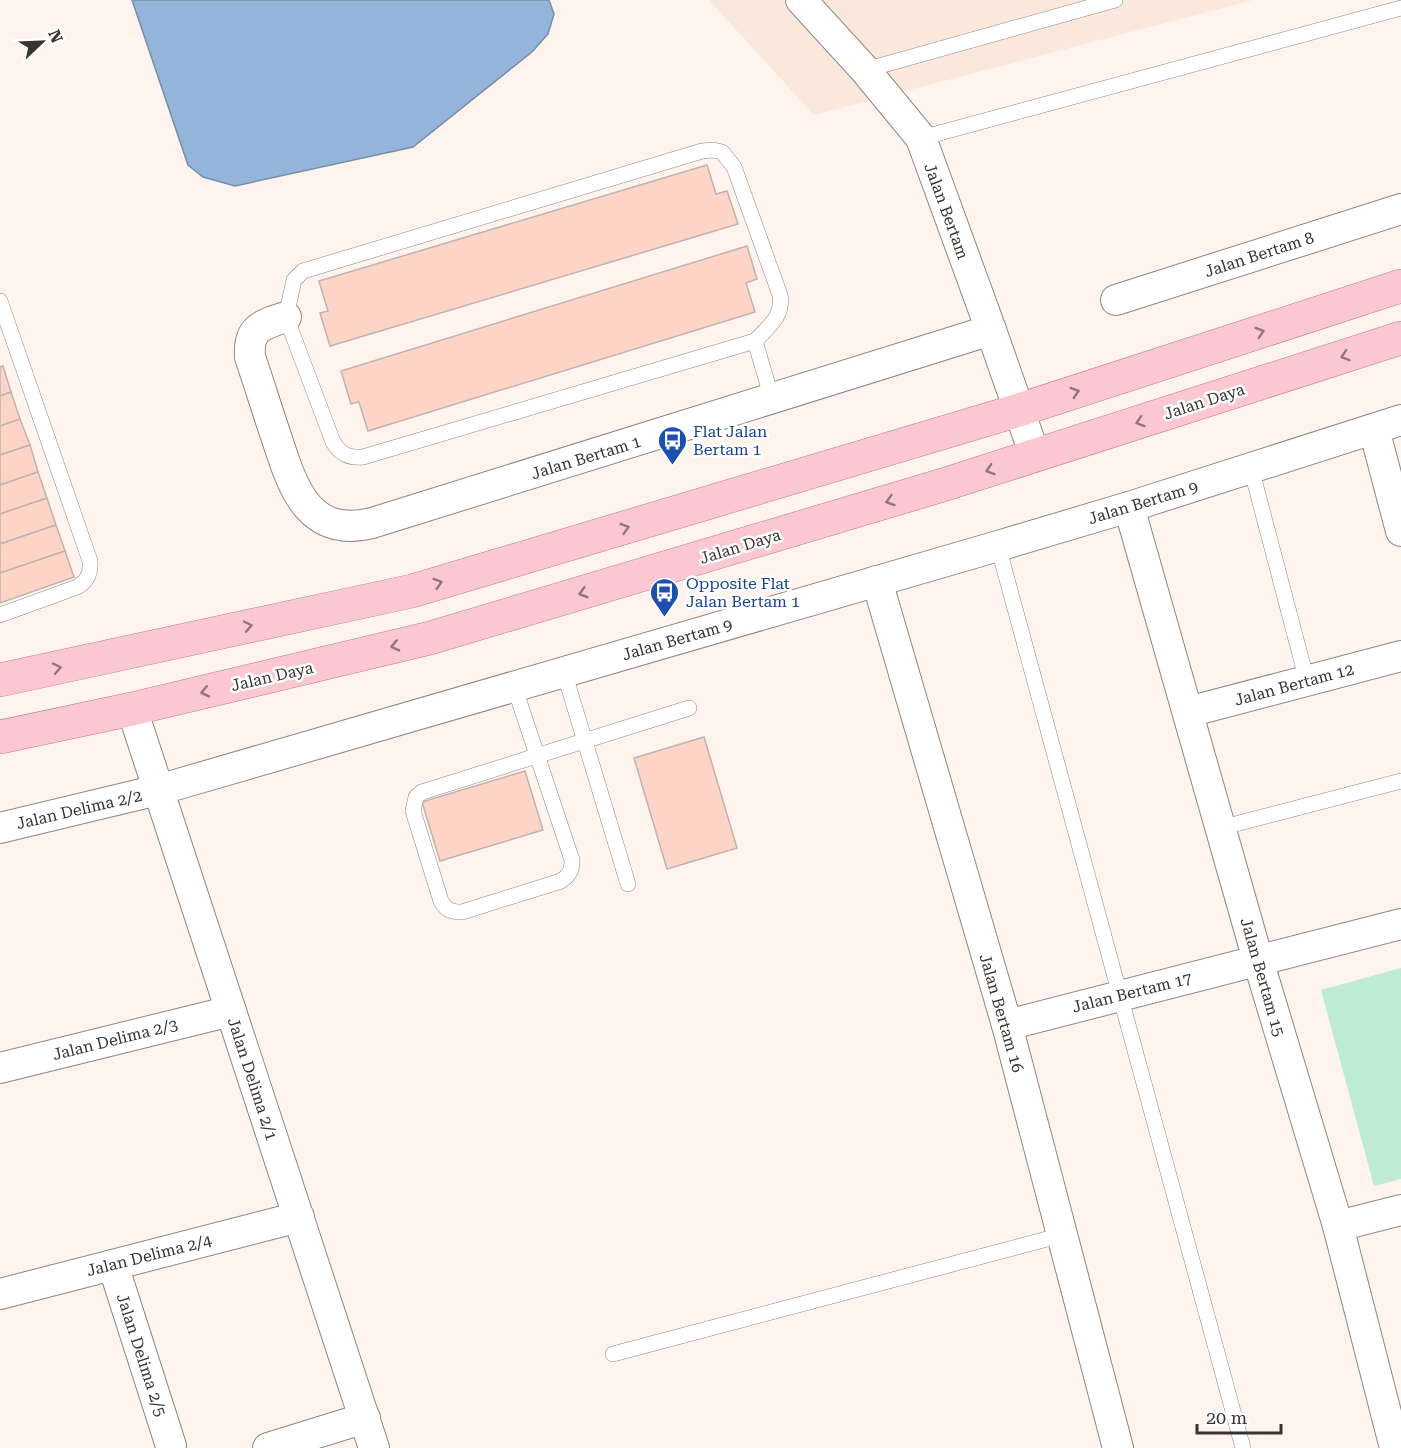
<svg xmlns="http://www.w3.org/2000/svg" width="1401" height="1448" font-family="'Roboto Serif',serif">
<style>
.built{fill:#fae8dd}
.green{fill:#bdecd2}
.water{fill:#93b5d9;stroke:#778ea6;stroke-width:1.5}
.building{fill:#fed4c6;stroke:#beb3af;stroke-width:1.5}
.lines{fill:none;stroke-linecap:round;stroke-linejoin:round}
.service-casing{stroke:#8f8680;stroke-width:16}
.minor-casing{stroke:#8f8680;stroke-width:32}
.primary-casing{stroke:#b57a84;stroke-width:34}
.service{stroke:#fff;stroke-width:15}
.minor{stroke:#fff;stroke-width:30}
.primary{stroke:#fbc7d1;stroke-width:33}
.oneway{stroke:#8f7678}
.labels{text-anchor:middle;stroke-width:5;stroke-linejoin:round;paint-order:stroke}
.street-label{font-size:16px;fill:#373330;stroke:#fff}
.transit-label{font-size:16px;fill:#164399;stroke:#fff;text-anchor:start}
</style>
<rect width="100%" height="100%" fill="#fef3ed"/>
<!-- built -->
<polygon class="built" points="709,0 1253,0 814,115"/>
<!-- green -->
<polygon class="green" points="1401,968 1401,1179 1374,1186 1321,990"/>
<!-- water -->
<polygon class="water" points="132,0 549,0 554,14 548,34 532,52 413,147 235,186 203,177 188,165"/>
<!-- building -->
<g class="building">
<polygon points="707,165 716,194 727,191 738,224 330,346 320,313 328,311 319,281"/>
<polygon points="747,246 757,279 746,283 755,312 368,431 359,402 351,404 341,371"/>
<polygon points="3,366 11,392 0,396 0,367"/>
<polygon points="11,392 20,419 0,426 0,396"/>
<polygon points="20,419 30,445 0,455 0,426"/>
<polygon points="30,445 38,472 0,485 0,455"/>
<polygon points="38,472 47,498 0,514 0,485"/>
<polygon points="47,498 56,525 0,544 0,514"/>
<polygon points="56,525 65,551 0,573 0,544"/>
<polygon points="65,551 74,577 0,603 0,573"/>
<polygon points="704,737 737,848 667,869 634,758"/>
<polygon points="525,771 543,830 440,861 422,802"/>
</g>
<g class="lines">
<defs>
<g id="service">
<polyline points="865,70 1115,0"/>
<polyline points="921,138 1401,8"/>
<path d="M 713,150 L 722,152 L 734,167 L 780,295 C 784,316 768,327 755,341 L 363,457 C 349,458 341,455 333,442 L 286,317 L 294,280 L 303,271 L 702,151 Z"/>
<path d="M 0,301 L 90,561 C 91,573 88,581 77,587 L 0,615"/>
<polyline points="755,341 772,399"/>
<polyline points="1251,468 1307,681"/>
<polyline points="998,546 1243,1448"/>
<polyline points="564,672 628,884"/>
<path d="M 514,686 L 572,860 C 572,870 570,875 561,881 L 462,912 C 451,912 446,910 441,901 L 413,811 L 416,797 L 422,792 L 689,708"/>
<polyline points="1220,828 1401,781"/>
<polyline points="613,1354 1062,1235"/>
</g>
<g id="minor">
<polyline points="801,0 865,70 921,138 991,330 1035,456"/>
<polyline points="1116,300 1401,209"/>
<path d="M 286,317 C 261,325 248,328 250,357 C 259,383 267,410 276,436 C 292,485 307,539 372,523 L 991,330"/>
<polyline points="1374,429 1401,531"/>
<polyline points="1129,507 1258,960 1338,1226 1395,1448"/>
<polyline points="877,581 1007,1025 1118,1448"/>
<polyline points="132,709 374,1448"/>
<polyline points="1188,712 1401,656"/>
<polyline points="0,828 158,790 998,546 1129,507 1401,420"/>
<polyline points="1007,1025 1401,924"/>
<polyline points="0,1068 231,1011"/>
<polyline points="1338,1226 1401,1210"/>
<polyline points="113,1265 171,1446"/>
<polyline points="0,1294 299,1217"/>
<polyline points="268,1448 365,1418"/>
</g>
<g id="primary">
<polyline points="0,680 412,591 1019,410 1401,286"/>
<polyline points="0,737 132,709 430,638 946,484 1401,338"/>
</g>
</defs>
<!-- service casing -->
<use href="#service" class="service-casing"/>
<!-- minor casing -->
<use href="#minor" class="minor-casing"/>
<!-- primary casing -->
<use href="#primary" class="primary-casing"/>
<!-- service -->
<use href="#service" class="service"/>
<!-- minor -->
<use href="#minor" class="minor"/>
<!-- primary -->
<use href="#primary" class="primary"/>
</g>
<!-- one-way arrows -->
<defs><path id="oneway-chevron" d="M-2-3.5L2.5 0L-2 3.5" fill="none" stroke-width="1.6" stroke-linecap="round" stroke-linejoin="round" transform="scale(1.5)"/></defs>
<g class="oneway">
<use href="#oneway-chevron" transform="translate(1260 332) rotate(-18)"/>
<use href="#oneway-chevron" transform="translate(1345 356) rotate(162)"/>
<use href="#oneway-chevron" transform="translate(1075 392) rotate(-18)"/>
<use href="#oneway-chevron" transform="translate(1140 422) rotate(162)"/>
<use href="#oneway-chevron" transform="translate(990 470) rotate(162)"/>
<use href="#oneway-chevron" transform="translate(890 501) rotate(163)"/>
<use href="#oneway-chevron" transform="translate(625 528) rotate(-17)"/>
<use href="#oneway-chevron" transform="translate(438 583) rotate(-17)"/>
<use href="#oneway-chevron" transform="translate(583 593) rotate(164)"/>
<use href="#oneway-chevron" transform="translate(248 626) rotate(-12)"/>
<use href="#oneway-chevron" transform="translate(395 646) rotate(167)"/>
<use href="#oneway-chevron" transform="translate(57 668) rotate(-12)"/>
<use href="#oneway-chevron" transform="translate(205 692) rotate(167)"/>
</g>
<!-- icons -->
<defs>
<symbol id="bus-pin" viewBox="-11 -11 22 30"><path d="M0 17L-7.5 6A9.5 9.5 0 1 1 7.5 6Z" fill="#1a4fb4" stroke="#fff"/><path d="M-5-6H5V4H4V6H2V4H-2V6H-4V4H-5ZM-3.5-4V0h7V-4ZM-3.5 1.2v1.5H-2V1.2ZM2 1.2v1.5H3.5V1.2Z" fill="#fff"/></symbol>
</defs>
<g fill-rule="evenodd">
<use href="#bus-pin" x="656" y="424" width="33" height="45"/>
<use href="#bus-pin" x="648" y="576" width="33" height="45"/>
</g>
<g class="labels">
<!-- street labels -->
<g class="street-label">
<text transform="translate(947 211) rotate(70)" y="6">Jalan Bertam</text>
<text transform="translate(1259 254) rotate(-18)" y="6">Jalan Bertam 8</text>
<text transform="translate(1204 401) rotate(-18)" y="6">Jalan Daya</text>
<text transform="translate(586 457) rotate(-17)" y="6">Jalan Bertam 1</text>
<text transform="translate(1143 502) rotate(-17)" y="6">Jalan Bertam 9</text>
<text transform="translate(740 546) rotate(-17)" y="6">Jalan Daya</text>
<text transform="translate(677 639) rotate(-16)" y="6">Jalan Bertam 9</text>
<text transform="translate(272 676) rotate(-13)" y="6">Jalan Daya</text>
<text transform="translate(1294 684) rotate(-15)" y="6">Jalan Bertam 12</text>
<text transform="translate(79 809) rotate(-13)" y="6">Jalan Delima 2/2</text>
<text transform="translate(1263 977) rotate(74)" y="6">Jalan Bertam 15</text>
<text transform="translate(1132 992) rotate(-14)" y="6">Jalan Bertam 17</text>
<text transform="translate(1002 1013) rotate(74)" y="6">Jalan Bertam 16</text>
<text transform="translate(115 1039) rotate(-14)" y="6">Jalan Delima 2/3</text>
<text transform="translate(253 1079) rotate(72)" y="6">Jalan Delima 2/1</text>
<text transform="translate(149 1255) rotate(-14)" y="6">Jalan Delima 2/4</text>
<text transform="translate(142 1355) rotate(72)" y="6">Jalan Delima 2/5</text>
</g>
<!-- transit labels -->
<g class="transit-label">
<text x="693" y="437">Flat Jalan<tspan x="693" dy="18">Bertam 1</tspan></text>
<text x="686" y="589">Opposite Flat<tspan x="686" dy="18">Jalan Bertam 1</tspan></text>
</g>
</g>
<!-- north arrow -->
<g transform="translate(42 42) rotate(67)" stroke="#ffffff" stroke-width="4.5" paint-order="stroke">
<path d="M0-4.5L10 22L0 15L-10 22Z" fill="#373330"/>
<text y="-9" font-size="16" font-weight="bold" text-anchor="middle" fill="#373330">N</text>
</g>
<!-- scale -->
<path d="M1197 1424v9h84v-9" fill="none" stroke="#373330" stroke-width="3"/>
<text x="1206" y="1424" font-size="18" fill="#373330" stroke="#ffffff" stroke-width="4.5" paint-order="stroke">20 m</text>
</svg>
